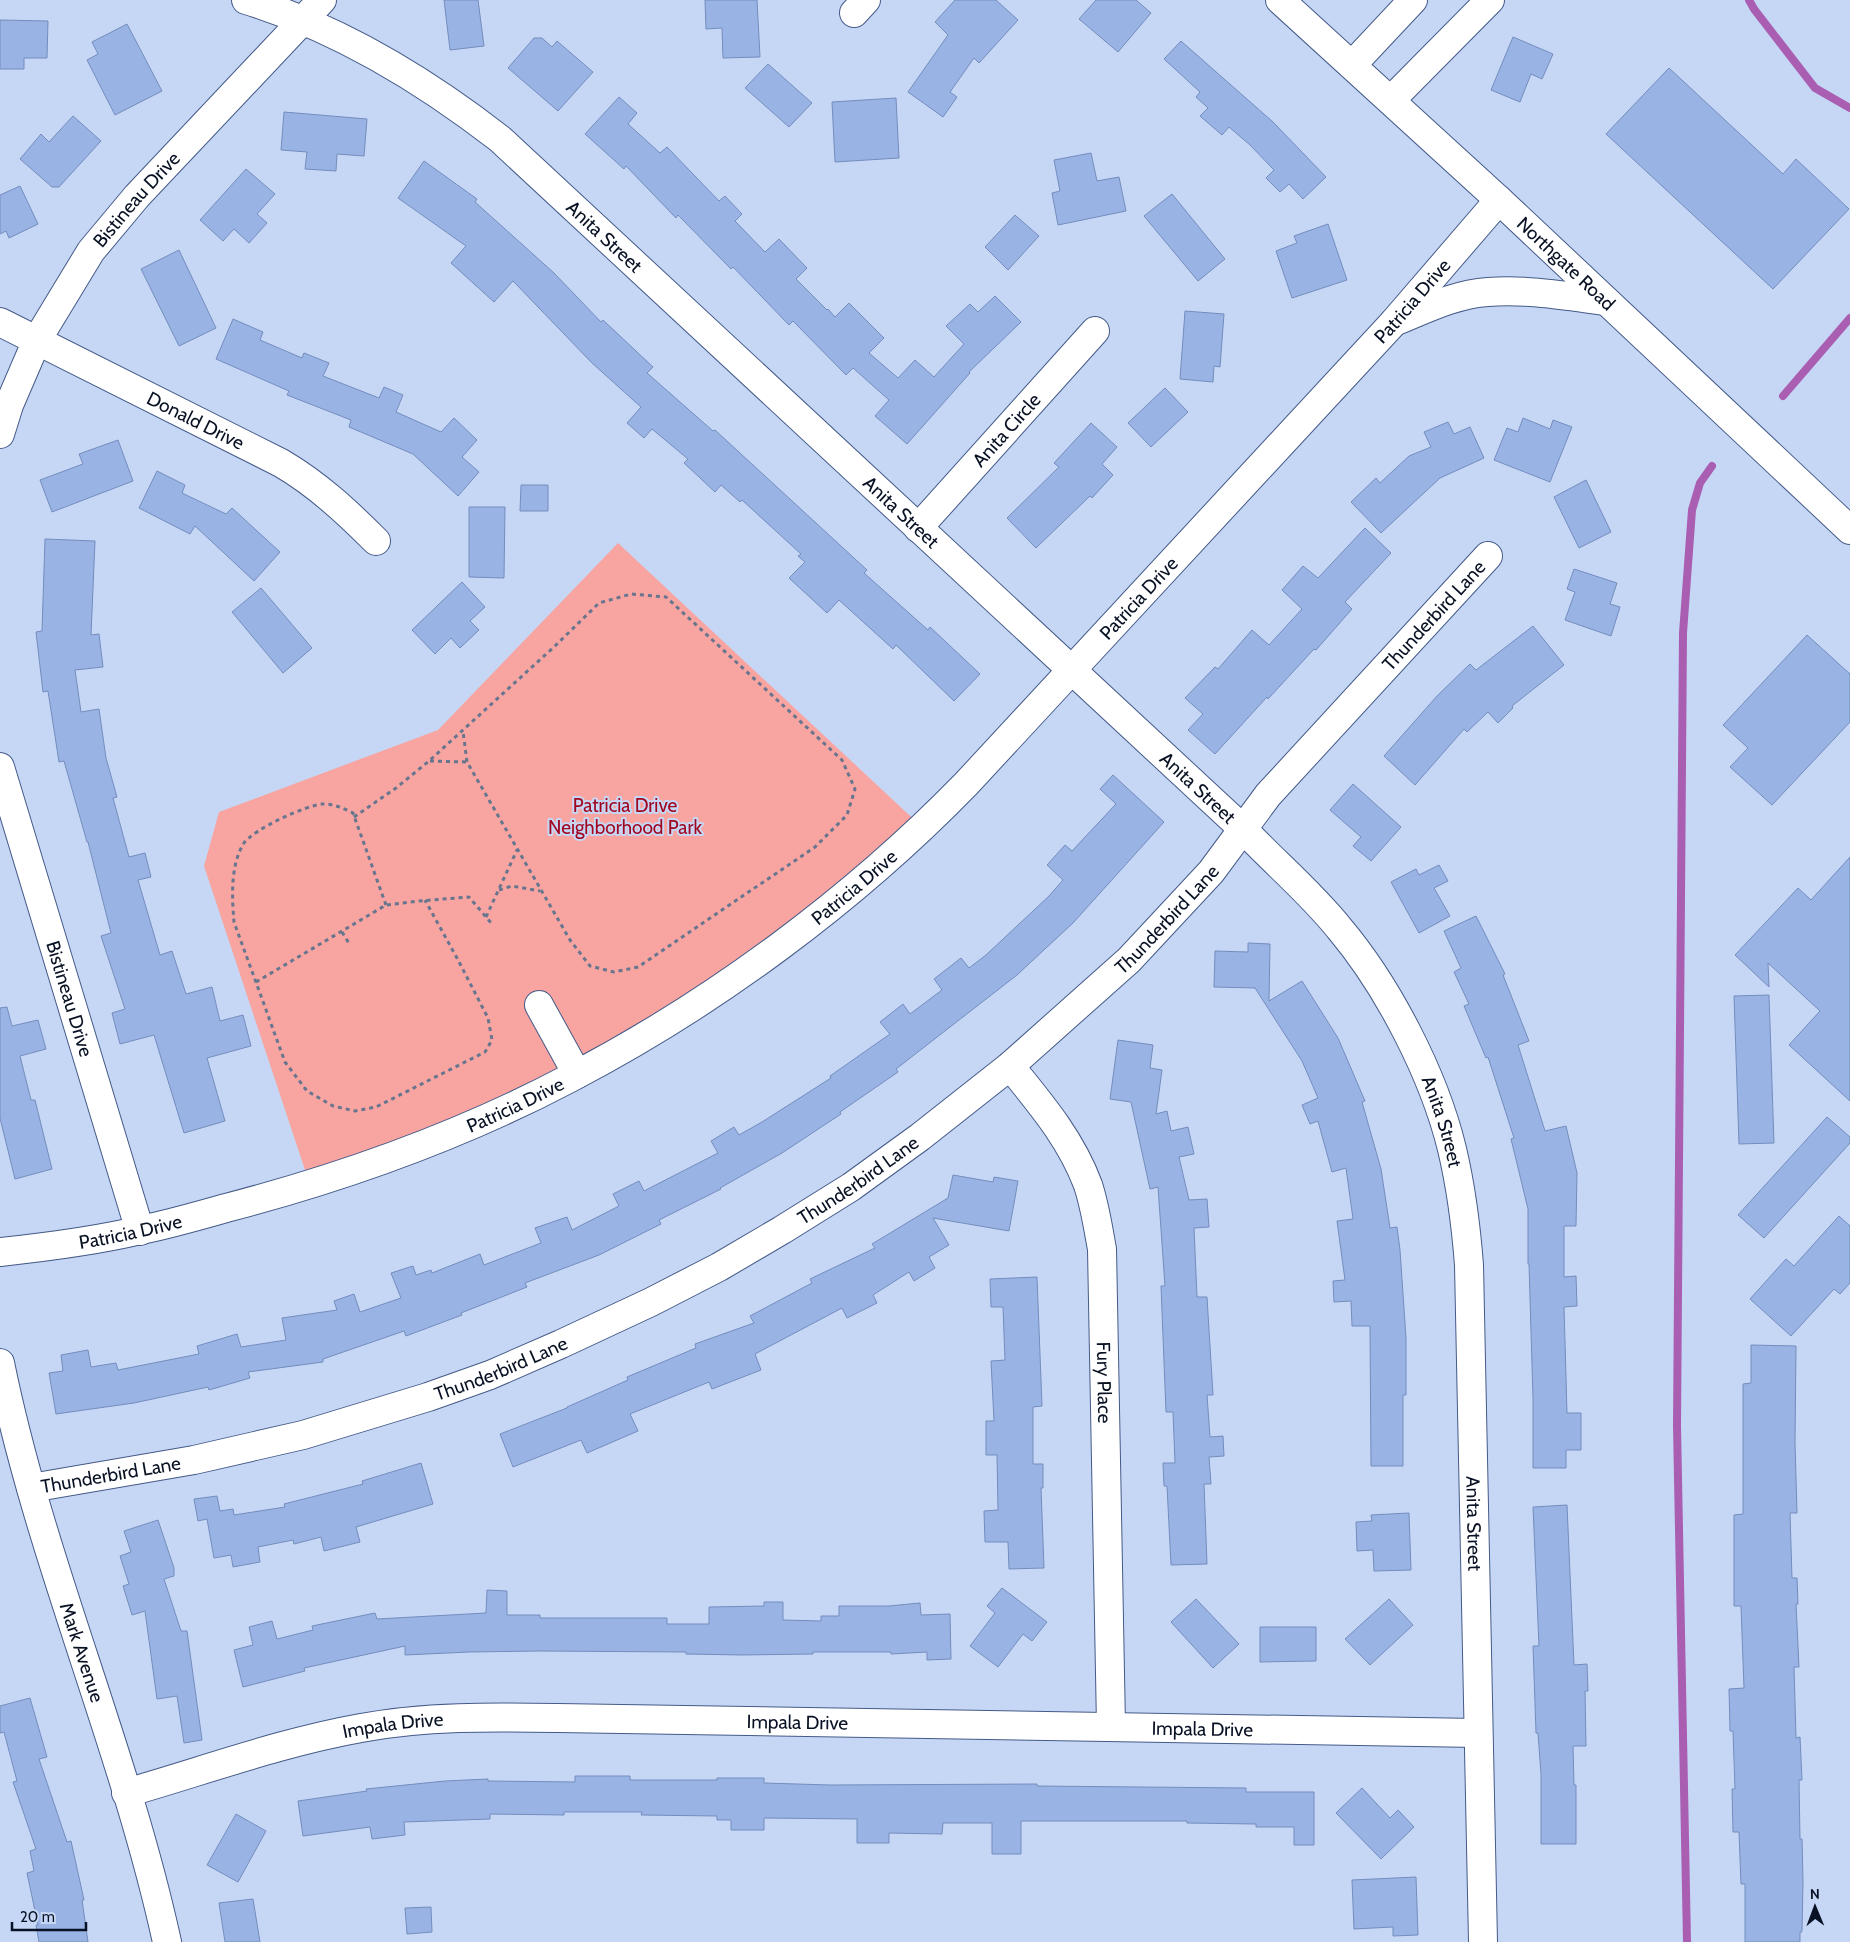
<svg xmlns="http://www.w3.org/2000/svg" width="1850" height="1942" font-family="Cabin,sans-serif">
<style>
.green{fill:#f8a5a1}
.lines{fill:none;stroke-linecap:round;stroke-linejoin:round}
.stream{stroke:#a95eb2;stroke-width:8}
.building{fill:#99b3e5;stroke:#748dbd}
.minor-casing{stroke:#445a87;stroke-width:30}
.major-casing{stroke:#445a87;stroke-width:30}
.path{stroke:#68758e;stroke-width:3;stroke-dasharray:4 4;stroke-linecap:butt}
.minor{stroke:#fff;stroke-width:28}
.major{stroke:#fff;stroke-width:28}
.labels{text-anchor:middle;stroke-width:4;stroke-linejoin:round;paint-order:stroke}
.street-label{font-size:19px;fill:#091224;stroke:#c6d7f6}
.park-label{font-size:19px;fill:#a0061f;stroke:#c6d7f6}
</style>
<rect width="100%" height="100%" fill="#c6d7f6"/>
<!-- green -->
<polygon class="green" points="618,543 923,828 577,1074 310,1185 204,866 219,812 438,730"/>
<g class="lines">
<!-- stream -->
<g class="stream">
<polyline points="1749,0 1754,9 1815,88 1850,108"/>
<polyline points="1783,396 1850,318"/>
<polyline points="1687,1942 1677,1426 1683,633 1692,510 1700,483 1712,466"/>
</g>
</g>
<!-- building -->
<g class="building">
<polygon points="444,0 478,0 484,46 450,50"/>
<polygon points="705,0 757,0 760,57 723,58 722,28 706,29"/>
<polygon points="955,0 996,0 1018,20 979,63 974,58 950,92 957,97 943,117 908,92 948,35 935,22"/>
<polygon points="1096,0 1136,0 1151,13 1118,52 1079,19"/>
<polygon points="0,20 48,21 47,58 24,58 24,69 0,69"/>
<polygon points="127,24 162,91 115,115 87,60 98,54 92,42"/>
<polygon points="1513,37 1553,54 1542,79 1531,74 1520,102 1491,90"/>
<polygon points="534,38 542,38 552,47 557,41 593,72 558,111 508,68"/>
<polygon points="1181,41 1273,122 1326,177 1303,199 1289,184 1280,192 1266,178 1274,170 1250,145 1229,127 1222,135 1200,116 1208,108 1196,97 1200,92 1164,59"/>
<polygon points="768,64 812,103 789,127 745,88"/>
<polygon points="1669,68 1783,174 1796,159 1849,209 1773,289 1606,134"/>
<polygon points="619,97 637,113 628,124 660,153 667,147 719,201 725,196 742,214 735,221 765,252 779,239 807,268 796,279 827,310 828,309 835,317 849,303 884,338 869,353 898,378 915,360 934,377 964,344 946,326 970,304 978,312 995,296 1021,322 969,372 970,373 907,444 875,416 889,400 853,368 846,375 793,321 789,325 733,267 731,269 678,215 676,218 626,166 624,169 585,134"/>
<polygon points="896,98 899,158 835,162 832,102"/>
<polygon points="284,112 367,119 364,156 337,154 336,171 305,169 307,152 281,150"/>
<polygon points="73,116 101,141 59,187 52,187 20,159 41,134 49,142"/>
<polygon points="1091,153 1097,181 1119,177 1126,211 1058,225 1052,193 1060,191 1054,160"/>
<polygon points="424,161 477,199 475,202 554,273 601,322 603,320 653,367 647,373 713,431 715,430 867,570 864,573 928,630 930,627 980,674 954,701 896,645 893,649 839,600 827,613 789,578 805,562 798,556 801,554 742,500 740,502 721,485 715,492 684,463 688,459 652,429 644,438 627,423 641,407 592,363 513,281 494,302 451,263 466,246 398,198"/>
<polygon points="246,169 275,194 257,214 267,223 249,243 234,229 223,241 200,220"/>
<polygon points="20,186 38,224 9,238 6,231 0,234 0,195"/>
<polygon points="1172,194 1225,259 1198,281 1144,216"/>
<polygon points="1015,215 1039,236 1008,270 985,247"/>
<polygon points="1328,224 1347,280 1292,298 1276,251 1297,243 1294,236"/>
<polygon points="179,250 216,328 179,346 141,269"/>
<polygon points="1185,311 1224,314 1220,367 1214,366 1213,382 1180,379"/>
<polygon points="233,319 263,332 260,340 302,358 304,353 329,363 323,376 379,398 384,387 403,395 396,412 441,432 454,418 477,440 462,457 479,472 458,496 413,454 349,427 351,420 287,395 289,391 216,359"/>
<polygon points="1165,388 1188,412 1151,447 1128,423"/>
<polygon points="1523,418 1550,429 1553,420 1572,427 1550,482 1494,460 1507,428 1518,432"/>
<polygon points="1448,422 1454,434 1470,427 1484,458 1440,478 1381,533 1351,502 1376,478 1380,483 1409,456 1431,447 1424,432"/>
<polygon points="1091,423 1117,447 1102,464 1113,475 1092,498 1090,496 1036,548 1007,518 1059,467 1054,463"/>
<polygon points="118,440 133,481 52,512 40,480 83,464 79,454"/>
<polygon points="157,471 185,485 182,493 226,514 232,508 280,552 254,581 195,526 190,534 139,508"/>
<polygon points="1586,480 1611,532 1579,548 1554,497"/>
<polygon points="521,485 548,485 548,511 520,511"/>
<polygon points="469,507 505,507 504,578 469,577"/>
<polygon points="1365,528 1391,553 1345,602 1352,609 1316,650 1314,649 1268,699 1267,697 1215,754 1188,730 1203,714 1185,698 1215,667 1218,669 1252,630 1269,645 1302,609 1282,590 1303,566 1318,578"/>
<polygon points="45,539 95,541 91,635 99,634 103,667 75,670 81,712 99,709 106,758 117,797 113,798 129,857 145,853 151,877 138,880 160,955 172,951 186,994 212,987 220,1021 243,1015 251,1046 207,1058 225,1121 184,1133 154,1035 120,1044 112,1013 125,1009 101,936 111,933 88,842 87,842 64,761 59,762 48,691 43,692 36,632 42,631"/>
<polygon points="1574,569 1617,583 1610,604 1620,607 1611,636 1565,620 1575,592 1567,589"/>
<polygon points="462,582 485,607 470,621 479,630 460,648 451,638 435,654 412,630"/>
<polygon points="261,588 312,648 283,673 232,612"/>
<polygon points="1533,626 1564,665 1512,706 1513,708 1498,723 1488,712 1467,732 1464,729 1415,785 1384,756 1437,696 1470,664 1476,670"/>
<polygon points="1807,635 1850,674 1850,722 1772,805 1730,767 1748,748 1723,725"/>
<polygon points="1113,775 1164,822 1073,923 1017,975 896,1069 898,1072 840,1112 841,1114 782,1153 720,1188 721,1189 659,1220 661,1224 599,1255 525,1283 527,1287 461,1313 462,1315 406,1336 404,1331 323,1359 323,1362 248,1372 250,1378 209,1390 208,1387 134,1403 56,1414 49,1373 63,1371 61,1355 88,1350 91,1367 116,1363 118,1370 199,1354 197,1346 237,1334 241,1347 286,1340 282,1318 337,1310 334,1301 354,1294 360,1312 401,1298 391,1273 413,1266 416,1275 431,1270 432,1273 480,1254 484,1265 541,1243 535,1228 567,1217 572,1230 619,1206 613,1194 639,1181 644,1191 718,1153 711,1141 734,1127 739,1135 762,1122 831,1078 830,1076 890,1034 880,1022 903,1004 910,1014 942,990 934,979 961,958 969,968 986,955 1049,896 1063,880 1047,865 1065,845 1072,851 1116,804 1100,789"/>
<polygon points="1353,784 1401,827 1371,861 1353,846 1361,837 1330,810"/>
<polygon points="1850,857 1850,1101 1789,1045 1820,1011 1768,963 1769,987 1735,955 1798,888 1811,900"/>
<polygon points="1439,865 1448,881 1434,888 1450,916 1419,933 1391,882 1416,869 1419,875"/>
<polygon points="1476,916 1505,974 1503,975 1529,1041 1518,1045 1545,1131 1566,1126 1577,1173 1576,1226 1564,1226 1564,1277 1576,1276 1577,1306 1564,1307 1567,1413 1581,1413 1581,1450 1566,1450 1566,1468 1533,1468 1533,1398 1529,1264 1528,1264 1528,1209 1511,1139 1514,1138 1488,1057 1486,1058 1464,1006 1469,1004 1454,972 1461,968 1444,931"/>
<polygon points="1248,943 1270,944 1269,1001 1302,981 1338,1038 1365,1101 1362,1102 1381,1169 1390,1228 1397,1227 1400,1250 1406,1338 1406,1395 1403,1395 1403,1466 1371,1466 1370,1326 1352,1326 1351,1301 1334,1302 1333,1281 1345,1280 1337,1221 1353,1219 1346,1168 1332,1172 1318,1121 1310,1124 1302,1105 1318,1098 1302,1061 1255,988 1214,987 1215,951 1248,952"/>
<polygon points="1769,995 1774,1143 1739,1144 1734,996"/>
<polygon points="7,1007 12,1026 38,1020 46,1049 20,1056 31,1100 35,1100 52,1169 15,1179 0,1118 0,1008"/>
<polygon points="1118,1040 1153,1045 1150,1068 1162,1070 1156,1114 1167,1111 1171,1131 1188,1127 1194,1154 1179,1157 1189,1200 1207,1199 1209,1227 1194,1228 1197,1297 1207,1297 1213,1395 1207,1395 1210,1437 1223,1436 1224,1456 1209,1457 1211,1484 1204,1484 1207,1564 1171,1565 1167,1486 1164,1486 1163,1463 1175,1463 1173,1412 1166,1412 1161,1286 1165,1286 1158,1187 1150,1189 1131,1102 1110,1099"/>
<polygon points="1827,1117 1850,1137 1850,1143 1764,1238 1738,1215"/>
<polygon points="953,1175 993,1182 994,1177 1018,1181 1009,1231 933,1218 949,1245 929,1257 935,1268 914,1281 909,1272 873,1295 877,1303 847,1318 842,1308 755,1354 761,1370 712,1389 709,1382 630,1414 638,1431 587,1453 581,1440 513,1467 500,1434 567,1408 567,1407 628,1380 627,1377 696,1348 695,1344 754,1323 750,1316 812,1283 810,1279 875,1248 872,1244 948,1198"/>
<polygon points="1839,1216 1850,1226 1850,1283 1840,1294 1834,1289 1791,1336 1750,1299 1786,1259 1794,1266"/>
<polygon points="1037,1277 1042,1406 1033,1407 1033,1464 1043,1464 1043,1488 1041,1488 1044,1568 1009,1569 1008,1542 985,1542 984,1511 998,1510 997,1455 986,1455 986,1421 994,1421 991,1361 1005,1360 1003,1307 991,1307 990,1279"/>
<polygon points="1751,1345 1796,1346 1795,1443 1797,1513 1790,1513 1792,1578 1797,1578 1798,1604 1796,1604 1799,1667 1794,1667 1796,1738 1800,1737 1802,1780 1799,1780 1800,1839 1802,1839 1803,1882 1802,1932 1800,1932 1800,1942 1745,1942 1745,1884 1741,1884 1739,1832 1733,1832 1732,1789 1735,1789 1733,1731 1730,1731 1729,1689 1744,1688 1741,1606 1734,1606 1734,1515 1743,1514 1743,1384 1751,1383"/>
<polygon points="421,1463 433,1504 356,1527 360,1542 324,1551 321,1537 294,1544 293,1540 258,1547 260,1562 233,1567 231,1555 214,1558 207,1519 198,1521 194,1499 217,1496 220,1511 233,1509 234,1515 285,1507 284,1504 363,1484 362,1481"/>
<polygon points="1567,1505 1574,1665 1587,1664 1588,1691 1585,1691 1586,1746 1573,1746 1574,1785 1576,1785 1576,1844 1541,1844 1541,1774 1538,1733 1536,1733 1533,1646 1539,1646 1533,1507"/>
<polygon points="1409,1513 1411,1570 1374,1571 1373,1550 1357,1551 1356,1522 1372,1521 1371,1515"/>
<polygon points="158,1520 174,1568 174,1576 164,1579 181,1631 187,1631 202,1740 184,1743 177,1696 157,1699 145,1611 132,1615 123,1586 129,1584 120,1556 131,1552 124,1531"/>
<polygon points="1002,1588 1047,1622 1032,1641 1023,1634 998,1667 970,1646 995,1613 987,1606"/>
<polygon points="487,1590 507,1591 507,1615 540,1615 540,1618 667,1618 667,1624 709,1624 709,1607 764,1606 764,1602 783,1602 783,1620 821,1621 821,1616 839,1616 839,1606 889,1606 920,1603 921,1615 950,1614 951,1659 927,1660 927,1652 891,1654 891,1652 813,1652 813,1654 742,1655 686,1654 686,1652 540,1651 469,1652 405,1655 405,1646 304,1668 305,1671 243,1687 234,1650 253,1645 249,1627 272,1621 277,1639 313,1630 312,1626 375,1613 377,1619 486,1613"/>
<polygon points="1196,1599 1239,1644 1213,1668 1171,1622"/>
<polygon points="1389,1599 1413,1625 1370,1665 1345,1639"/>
<polygon points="1260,1627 1316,1627 1316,1661 1260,1662"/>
<polygon points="30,1698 47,1757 39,1759 67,1842 71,1841 84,1900 82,1900 88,1942 39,1942 36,1925 38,1925 27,1873 34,1871 30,1851 36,1849 13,1782 17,1781 4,1732 0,1733 0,1706"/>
<polygon points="575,1776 630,1776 630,1780 717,1780 717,1778 764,1778 764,1783 830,1785 1037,1784 1037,1786 1246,1788 1246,1792 1314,1792 1314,1845 1294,1845 1294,1827 1256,1827 1256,1824 1187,1823 1187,1821 1021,1821 1021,1854 992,1854 992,1823 943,1823 942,1834 889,1833 889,1843 857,1843 857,1819 764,1818 764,1830 731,1830 731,1820 717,1820 717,1816 641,1815 642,1812 564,1812 564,1815 490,1814 490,1819 404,1822 405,1835 372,1839 370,1827 303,1836 298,1801 367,1791 366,1789 445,1781 488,1779 488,1781 575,1782"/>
<polygon points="1362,1788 1390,1818 1398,1810 1414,1827 1381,1859 1336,1813"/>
<polygon points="236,1814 266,1831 238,1882 207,1865"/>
<polygon points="1416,1877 1418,1935 1393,1936 1393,1927 1354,1929 1352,1880"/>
<polygon points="253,1899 260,1942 225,1942 219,1903"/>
<polygon points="431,1907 432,1932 407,1934 405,1908"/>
</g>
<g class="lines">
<defs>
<g id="minor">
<path id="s1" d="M 246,0 C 339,28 424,80 500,139 L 1244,830 C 1275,863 1311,893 1339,928 C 1388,986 1434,1075 1452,1149 C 1461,1187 1466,1226 1469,1265 L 1483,1942"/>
<polyline points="854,13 866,0"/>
<polyline points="1352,65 1413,0"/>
<polyline points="1391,100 1490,0"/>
<path id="s2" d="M 0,322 L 281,463 C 317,484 347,512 376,541"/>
<path id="s3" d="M 0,434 L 9,405 L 37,340 L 91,251 L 137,196 L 322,0"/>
<path id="s4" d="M 918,528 L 1095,331"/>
<path id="s5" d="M 0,767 L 140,1231"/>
<polyline points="539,1005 577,1074"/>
<path id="s6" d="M 1010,1066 C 1040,1103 1071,1139 1088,1185 C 1095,1206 1098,1228 1102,1249 L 1111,1726"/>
<path id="s7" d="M 0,1252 C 47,1247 95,1241 141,1230 C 170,1224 198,1216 226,1208 C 345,1177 462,1135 570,1078 C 714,1003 853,900 966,784 L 1394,322 L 1499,200"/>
<path id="s8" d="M 0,1363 C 40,1560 124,1746 167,1942"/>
<path id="s9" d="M 31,1488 L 194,1460 L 255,1446 L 303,1435 L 428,1397 L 490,1375 L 561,1344 L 651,1302 L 719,1267 L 782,1230 L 851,1187 L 920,1137 L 1010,1066 L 1129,960 L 1211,872 L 1268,795 L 1488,556"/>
<path id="s10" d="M 126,1793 C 203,1771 282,1742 361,1728 C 425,1716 492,1717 558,1718 L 1478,1733"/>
</g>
<g id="major">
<path id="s11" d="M 1280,0 L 1499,200 L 1850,530"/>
<path d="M 1394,322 C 1424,310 1455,294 1488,292 C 1527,289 1567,296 1606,301"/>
</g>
</defs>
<!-- minor casing -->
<use href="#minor" class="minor-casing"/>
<!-- major casing -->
<use href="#major" class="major-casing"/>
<!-- path -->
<g class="path">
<polyline points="430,761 467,762"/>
<polyline points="354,817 396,788 429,761 555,646 599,603 631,594 666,597 842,760 855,789 847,815 815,847 638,967 614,972 590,966 570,940 467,762 463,731"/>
<polyline points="499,890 512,886 540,891"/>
<path d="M 386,905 L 353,813 C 343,808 334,804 323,804 C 306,805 254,829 244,843 C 230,865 232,898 234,922 L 285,1062 L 307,1091 L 333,1106 L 355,1111 L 376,1107 L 485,1052 L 492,1040 L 488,1018 L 457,958 L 425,900"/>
<polyline points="486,917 517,850"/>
<polyline points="342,932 350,945"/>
<polyline points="256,982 386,905 419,901 469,897 492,924"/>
</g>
<!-- minor -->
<use href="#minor" class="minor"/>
<!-- major -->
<use href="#major" class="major"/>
</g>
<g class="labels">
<!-- street labels -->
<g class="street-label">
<text dy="7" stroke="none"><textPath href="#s3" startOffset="274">Bistineau Drive</textPath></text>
<text dy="7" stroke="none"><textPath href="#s1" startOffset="434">Anita Street</textPath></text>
<text dy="7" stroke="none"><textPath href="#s11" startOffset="389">Northgate Road</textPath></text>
<text dy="7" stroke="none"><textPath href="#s7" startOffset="1752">Patricia Drive</textPath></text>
<text dy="7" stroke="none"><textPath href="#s2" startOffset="219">Donald Drive</textPath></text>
<text dy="7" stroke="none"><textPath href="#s4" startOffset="132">Anita Circle</textPath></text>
<text dy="7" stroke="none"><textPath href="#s1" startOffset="839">Anita Street</textPath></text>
<text dy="7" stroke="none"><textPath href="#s7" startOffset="1348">Patricia Drive</textPath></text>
<text dy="7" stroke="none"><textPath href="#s9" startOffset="1701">Thunderbird Lane</textPath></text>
<text dy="7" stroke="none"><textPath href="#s1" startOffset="1244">Anita Street</textPath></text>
<text dy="7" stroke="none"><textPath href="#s7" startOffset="942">Patricia Drive</textPath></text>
<text dy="7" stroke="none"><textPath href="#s9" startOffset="1296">Thunderbird Lane</textPath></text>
<text dy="7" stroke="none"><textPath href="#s5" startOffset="242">Bistineau Drive</textPath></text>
<text dy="7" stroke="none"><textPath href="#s7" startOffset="538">Patricia Drive</textPath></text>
<text dy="7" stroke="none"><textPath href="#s1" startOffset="1664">Anita Street</textPath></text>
<text dy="7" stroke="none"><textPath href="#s9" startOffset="891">Thunderbird Lane</textPath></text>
<text dy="7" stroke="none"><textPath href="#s7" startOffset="132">Patricia Drive</textPath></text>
<text dy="7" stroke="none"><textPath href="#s9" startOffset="486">Thunderbird Lane</textPath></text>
<text dy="7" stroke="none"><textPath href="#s6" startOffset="342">Fury Place</textPath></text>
<text dy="7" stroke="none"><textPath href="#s9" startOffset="81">Thunderbird Lane</textPath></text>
<text dy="7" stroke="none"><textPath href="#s1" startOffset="2069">Anita Street</textPath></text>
<text dy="7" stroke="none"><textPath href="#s8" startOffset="301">Mark Avenue</textPath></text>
<text dy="7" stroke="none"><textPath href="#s10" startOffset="681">Impala Drive</textPath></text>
<text dy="7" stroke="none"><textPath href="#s10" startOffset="276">Impala Drive</textPath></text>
<text dy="7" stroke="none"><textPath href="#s10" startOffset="1086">Impala Drive</textPath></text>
</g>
<!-- park labels -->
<g class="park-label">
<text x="625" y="812">Patricia Drive<tspan x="625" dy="22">Neighborhood Park</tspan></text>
</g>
</g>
<!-- north arrow -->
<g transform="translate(1815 1907) rotate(359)" stroke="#c6d7f6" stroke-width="4" paint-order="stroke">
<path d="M0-4L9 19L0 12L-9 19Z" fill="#091224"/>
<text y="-8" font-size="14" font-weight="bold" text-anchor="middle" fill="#091224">N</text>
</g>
<!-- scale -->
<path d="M12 1922v8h74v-8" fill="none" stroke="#091224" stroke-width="2.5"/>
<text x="20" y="1922" font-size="15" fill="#091224" stroke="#c6d7f6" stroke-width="4" paint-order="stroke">20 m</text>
</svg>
